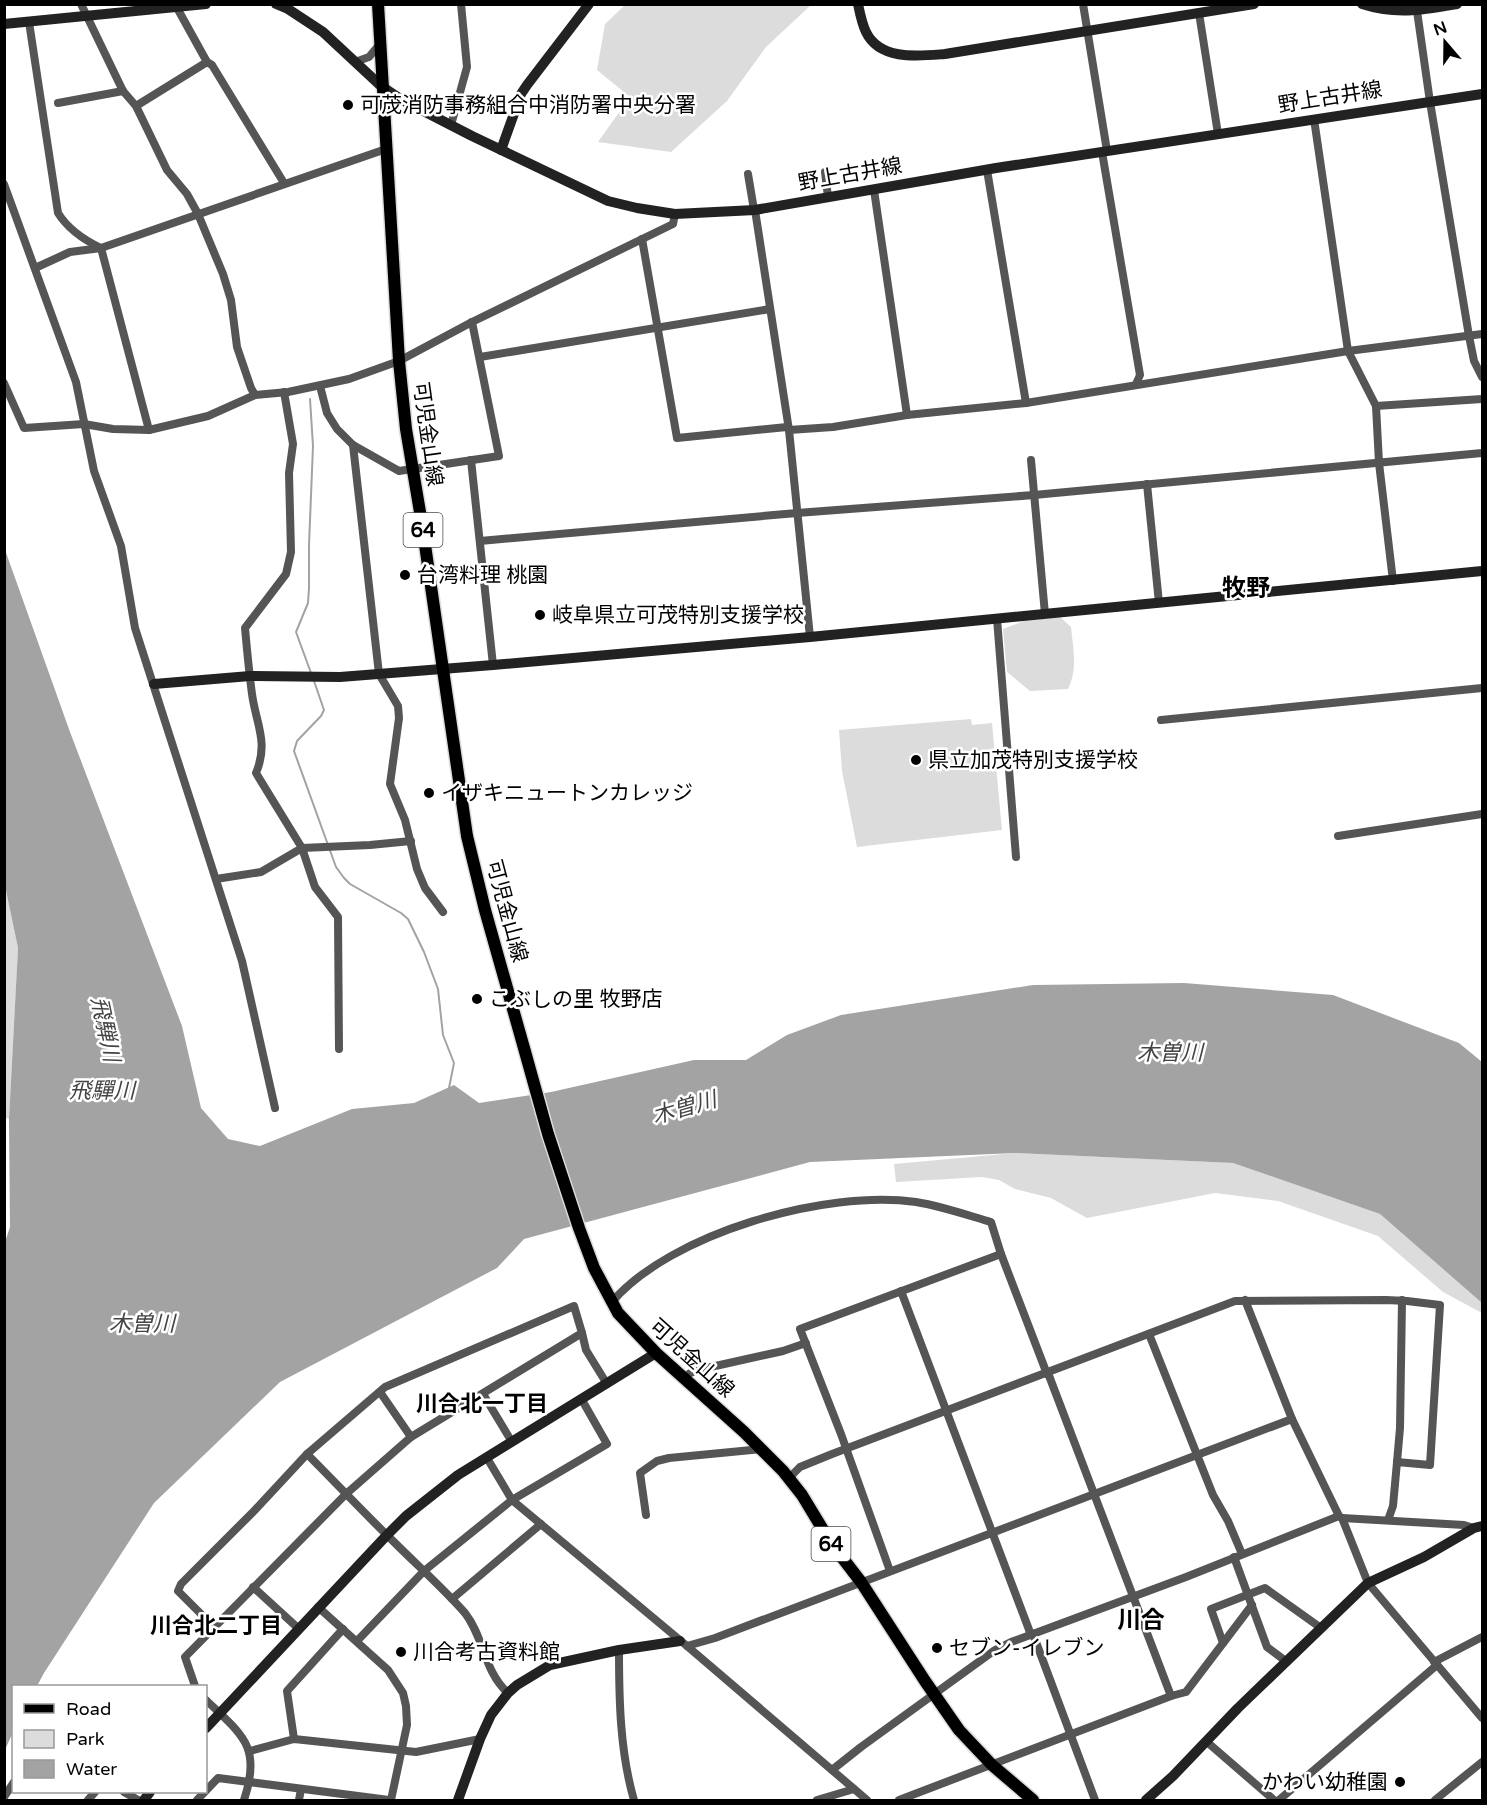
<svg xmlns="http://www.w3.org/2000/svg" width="1487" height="1805" font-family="'Varela Round','Noto Sans JP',sans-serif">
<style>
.green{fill:#dcdcdc}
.water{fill:#a3a3a3}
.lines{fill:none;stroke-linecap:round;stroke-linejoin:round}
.stream{stroke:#a3a3a3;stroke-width:2}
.primary-casing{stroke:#dbdbdb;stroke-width:15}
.street{stroke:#555;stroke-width:8}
.secondary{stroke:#222;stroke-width:10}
.primary{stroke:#000;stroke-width:12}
.poi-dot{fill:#000;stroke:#fff;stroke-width:2}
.labels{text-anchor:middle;stroke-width:5;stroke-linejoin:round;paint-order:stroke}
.shield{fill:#fff;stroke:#4c4c4c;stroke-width:1.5}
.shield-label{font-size:20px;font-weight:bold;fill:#000}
.street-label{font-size:21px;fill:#000;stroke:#fff}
.poi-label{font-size:21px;fill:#000;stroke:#fff;text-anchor:start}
.water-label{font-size:22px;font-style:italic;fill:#444;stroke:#fff}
.neighbourhood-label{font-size:22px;font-weight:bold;fill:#000;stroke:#fff}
.quarter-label{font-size:24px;font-weight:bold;fill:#000;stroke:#fff}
</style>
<rect width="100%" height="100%" fill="#fff"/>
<!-- green -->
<g class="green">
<polygon points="625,5 625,4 811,5 766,47 727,101 671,152 598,142 630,97 597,70 605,24"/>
<path d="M 1060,617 L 1071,627 C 1073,648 1078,669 1068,689 L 1030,691 L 1007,672 L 1003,629 L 1024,621 Z"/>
<polygon points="971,719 972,725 992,723 1002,830 857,847 842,771 839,730"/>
<polygon points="4,881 18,948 9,1119 4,1117"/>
<polygon points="1015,1153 1233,1163 1380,1214 1482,1303 1482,1313 1443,1292 1378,1236 1278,1201 1215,1193 1087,1218 1051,1198 1015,1189 999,1180 982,1177 896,1182 894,1164"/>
</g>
<!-- water -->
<polygon class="water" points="4,547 70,732 182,1026 201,1108 228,1139 260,1146 352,1109 414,1103 454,1085 479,1103 551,1092 694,1060 746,1060 787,1035 841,1015 1033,985 1184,983 1333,995 1459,1043 1482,1062 1482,1303 1380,1214 1233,1163 1015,1153 810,1162 524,1239 497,1268 280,1382 154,1503 44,1673 37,1686 14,1686 13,1732 5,1750 4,1245 10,1227 9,1119 18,948 4,881"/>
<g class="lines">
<!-- stream -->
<g class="stream">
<polyline points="310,399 313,446 309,545 309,588 308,603 296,632 311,673"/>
<polyline points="314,681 324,710 321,716 297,741 294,751 336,867 344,878 350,884 401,913 408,919 424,952 438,989 443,1035 454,1063 449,1088"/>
</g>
<defs>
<polyline id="primary" points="378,4 399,361 406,429 422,524 467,836 485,910 524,1048 548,1134 579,1228 594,1268 618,1313 656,1353 744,1432 783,1471 802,1495 831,1543 861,1582 925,1681 959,1730 992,1765 1033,1800"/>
</defs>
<!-- primary casing -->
<use href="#primary" class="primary-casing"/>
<!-- street -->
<g class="street">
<polyline points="81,4 123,91 136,106 167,170 187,194 198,214 223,274 231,300 237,347 251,388 255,395"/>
<polyline points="1083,4 1107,151"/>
<polyline points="1416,4 1430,102 1469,336 1474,361 1482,377"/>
<polyline points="176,6 207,62 212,65 284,183"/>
<polyline points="1199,13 1218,134"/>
<path d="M 29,22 L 58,213 C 68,229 84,240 101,248 L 149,430"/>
<polyline points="355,62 369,57 379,45"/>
<polyline points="58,103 123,91"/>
<polyline points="136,106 207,62"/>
<polyline points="1314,119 1348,351 1376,406 1379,463 1393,581"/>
<polyline points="451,125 467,67 461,4"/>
<polyline points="1102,152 1140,375 1136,384"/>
<polyline points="987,170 1026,403"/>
<polyline points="825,172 828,197"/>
<polyline points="748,174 754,210"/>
<polyline points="4,184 76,382 94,471 121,546 135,628 242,961 275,1108"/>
<polyline points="874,190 907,415"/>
<polyline points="755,210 789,430 810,637"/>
<polyline points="642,239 677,438 787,427"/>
<polyline points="35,268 70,252 101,248 386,149"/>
<polyline points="480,357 770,309"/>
<polyline points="4,383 24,428 84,424 113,429 149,430 208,416 255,395 288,392 349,379 399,361 472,322 673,224 675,214"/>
<polyline points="320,386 327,413 337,429 353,445 399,471 499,456 472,322"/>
<path d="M 284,392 L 293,444 L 289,473 L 291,552 L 286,574 L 245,628 C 247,650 249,672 252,694 C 256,724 269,742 256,773 L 302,848 L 315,887 L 338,917 L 339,1049"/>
<polyline points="1376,406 1482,399"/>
<polyline points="789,430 833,427 907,415 1026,403 1348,351 1482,334"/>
<polyline points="353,445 379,674 398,706 399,718 390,784 405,820 417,869 425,888 443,912"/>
<polyline points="471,460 493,665"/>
<polyline points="1031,460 1045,614"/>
<polyline points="1147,484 1159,603"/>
<polyline points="480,541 797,513 1034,495 1482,453"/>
<polyline points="997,619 1016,857"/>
<polyline points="1161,720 1482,688"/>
<polyline points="1338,836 1482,814"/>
<polyline points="216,879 261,872 302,848 370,845 411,841"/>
<polyline points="901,1291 1031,1635"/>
<polyline points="1245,1300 1292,1419 1339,1516 1342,1518 1368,1583 1482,1718"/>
<path d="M 611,1303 C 670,1233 827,1189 916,1202 C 941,1206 967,1215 991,1222 L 1001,1254 L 1047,1374"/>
<polyline points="582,1333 586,1350 607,1384"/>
<polyline points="1149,1334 1213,1495 1228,1521 1242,1554"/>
<polyline points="685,1378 690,1373 702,1369 783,1351 806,1343"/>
<polyline points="380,1392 411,1437"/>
<polyline points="483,1394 512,1442"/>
<polyline points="487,1458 512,1500 687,1646 867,1800"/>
<polyline points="1397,1462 1400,1428 1402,1300"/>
<polyline points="789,1478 800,1467 832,1454 1235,1301 1386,1300 1407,1301 1440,1305 1430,1465 1397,1462 1393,1506 1388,1520"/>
<polyline points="646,1515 640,1473 657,1461 669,1458 762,1449"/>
<polyline points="1342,1518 1464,1525 1474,1528"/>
<polyline points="1234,1557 1267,1647 1287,1662"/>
<polyline points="890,1571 841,1434 800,1329 1001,1254"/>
<polyline points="253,1587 299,1629"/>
<polyline points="452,1599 541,1524"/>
<polyline points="318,1607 388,1670 403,1693 406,1706 407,1725 391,1800"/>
<polyline points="214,1627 178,1591 181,1584 254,1511 307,1454"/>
<polyline points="1033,1634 1095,1800"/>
<polyline points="357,1641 424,1571 512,1500 607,1444 582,1400"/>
<polyline points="1223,1643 1211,1609 1265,1588 1321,1628"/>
<polyline points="687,1646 715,1638 1292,1419"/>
<path d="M 619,1650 C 619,1700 620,1752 634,1800"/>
<polyline points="1434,1662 1482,1637"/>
<path d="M 195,1686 L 185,1657 L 346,1494 L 411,1437 L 582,1333 L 574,1306 L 385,1387 L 307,1454 C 336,1483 364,1513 394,1542 C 418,1566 443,1588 465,1613 C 484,1637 484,1672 508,1693"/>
<polyline points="1171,1696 1186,1692 1252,1605"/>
<path d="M 206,1700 C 242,1735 262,1746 244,1800"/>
<polyline points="294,1739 287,1691 343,1629"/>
<polyline points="1207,1742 1274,1800"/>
<polyline points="250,1751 294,1739 416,1752 480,1739"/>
<polyline points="832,1770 861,1747 995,1650 1011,1642 1186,1577 1339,1516"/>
<polyline points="124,1792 138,1800"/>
<polyline points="4,1797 14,1782"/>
<polyline points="88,1800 95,1792"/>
<polyline points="197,1800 218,1778 389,1800"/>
<polyline points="299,1800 301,1789"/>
<polyline points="817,1800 854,1789"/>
<polyline points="899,1800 1171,1696 1048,1373"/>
<polyline points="1279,1800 1437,1665"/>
<polyline points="1435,1800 1482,1762"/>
</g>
<!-- secondary -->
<g class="secondary">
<polyline points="276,4 288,9 323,32 381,86 402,100 472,136 608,201 637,208 675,214 755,210 996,168 1482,94"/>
<path d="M 858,4 C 860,14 862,24 866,32 C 880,61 919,56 945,54 L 1254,4"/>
<path d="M 1362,4 C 1396,15 1422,10 1457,4"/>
<polyline points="4,24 206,4"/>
<polyline points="501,150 521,94 527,85 589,4"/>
<polyline points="154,684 250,676 340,677 493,665 810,637 1482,571"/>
<polyline points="206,1728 387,1535 406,1516 458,1475 656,1353"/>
<polyline points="144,1800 150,1792"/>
<polyline points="458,1800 480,1739 491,1715 508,1693 517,1685 550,1665 619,1650 680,1641"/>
<polyline points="1146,1800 1173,1776 1238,1708 1368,1583 1424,1557 1474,1528 1482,1526"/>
</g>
<!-- primary -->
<use href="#primary" class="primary"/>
</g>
<!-- markers -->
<g class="poi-dot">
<circle cx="348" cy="105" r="6"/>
<circle cx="405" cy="575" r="6"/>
<circle cx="540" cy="615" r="6"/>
<circle cx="916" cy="760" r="6"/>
<circle cx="429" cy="793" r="6"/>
<circle cx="477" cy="999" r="6"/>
<circle cx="937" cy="1648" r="6"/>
<circle cx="401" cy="1652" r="6"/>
<circle cx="1400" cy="1782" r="6"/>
</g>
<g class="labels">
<!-- shield labels -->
<g class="shield">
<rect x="403.5" y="513" width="39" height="34" rx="4.5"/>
<rect x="811.5" y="1527" width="39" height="34" rx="4.5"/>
</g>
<g class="shield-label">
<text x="423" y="537">64</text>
<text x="831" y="1551">64</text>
</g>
<!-- street labels -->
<g class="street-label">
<text transform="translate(1330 97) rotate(-9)" y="7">野上古井線</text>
<text transform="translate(850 174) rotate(-10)" y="7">野上古井線</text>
<text transform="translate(428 434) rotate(82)" y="7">可児金山線</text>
<text transform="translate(507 911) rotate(75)" y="7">可児金山線</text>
<text transform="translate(692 1358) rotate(42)" y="7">可児金山線</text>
</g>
<!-- poi labels -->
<g class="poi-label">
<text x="360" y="112">可茂消防事務組合中消防署中央分署</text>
<text x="417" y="582">台湾料理 桃園</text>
<text x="552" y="622">岐阜県立可茂特別支援学校</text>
<text x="928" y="767">県立加茂特別支援学校</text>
<text x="441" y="800">イザキニュートンカレッジ</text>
<text x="489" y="1006">こぶしの里 牧野店</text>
<text x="949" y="1655">セブン-イレブン</text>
<text x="413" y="1659">川合考古資料館</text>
<text x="1388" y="1789" text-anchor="end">かわい幼稚園</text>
</g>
<!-- water labels -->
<g class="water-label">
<text transform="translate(106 1029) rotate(78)" y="8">飛騨川</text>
<text x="1170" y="1060">木曽川</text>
<text x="102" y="1098">飛驒川</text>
<text transform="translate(684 1107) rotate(-16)" y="8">木曽川</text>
<text x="142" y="1331">木曽川</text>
</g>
<!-- neighbourhood labels -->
<g class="neighbourhood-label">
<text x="482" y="1411">川合北一丁目</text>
<text x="216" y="1633">川合北二丁目</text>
</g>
<!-- quarter labels -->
<g class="quarter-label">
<text x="1246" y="596">牧野</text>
<text x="1141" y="1628">川合</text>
</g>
</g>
<!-- border -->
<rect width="1487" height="1805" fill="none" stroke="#000000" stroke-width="12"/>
<!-- legend -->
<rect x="12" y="1685" width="195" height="108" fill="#ffffff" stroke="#999999" stroke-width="1.5"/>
<rect x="24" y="1704" width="30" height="9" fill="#000000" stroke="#999999" stroke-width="1.5"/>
<text x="66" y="1715" font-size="18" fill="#000000">Road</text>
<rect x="24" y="1730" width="30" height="18" fill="#dcdcdc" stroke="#999999" stroke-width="1.5"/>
<text x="66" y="1745" font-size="18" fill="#000000">Park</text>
<rect x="24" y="1760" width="30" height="18" fill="#a3a3a3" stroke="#999999" stroke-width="1.5"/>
<text x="66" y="1775" font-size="18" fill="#000000">Water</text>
<!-- north arrow -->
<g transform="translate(1445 42) rotate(340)" stroke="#ffffff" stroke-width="4.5" paint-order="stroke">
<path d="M0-4.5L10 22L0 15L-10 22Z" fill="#000000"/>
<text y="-9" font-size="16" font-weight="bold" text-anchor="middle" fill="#000000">N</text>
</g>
</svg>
